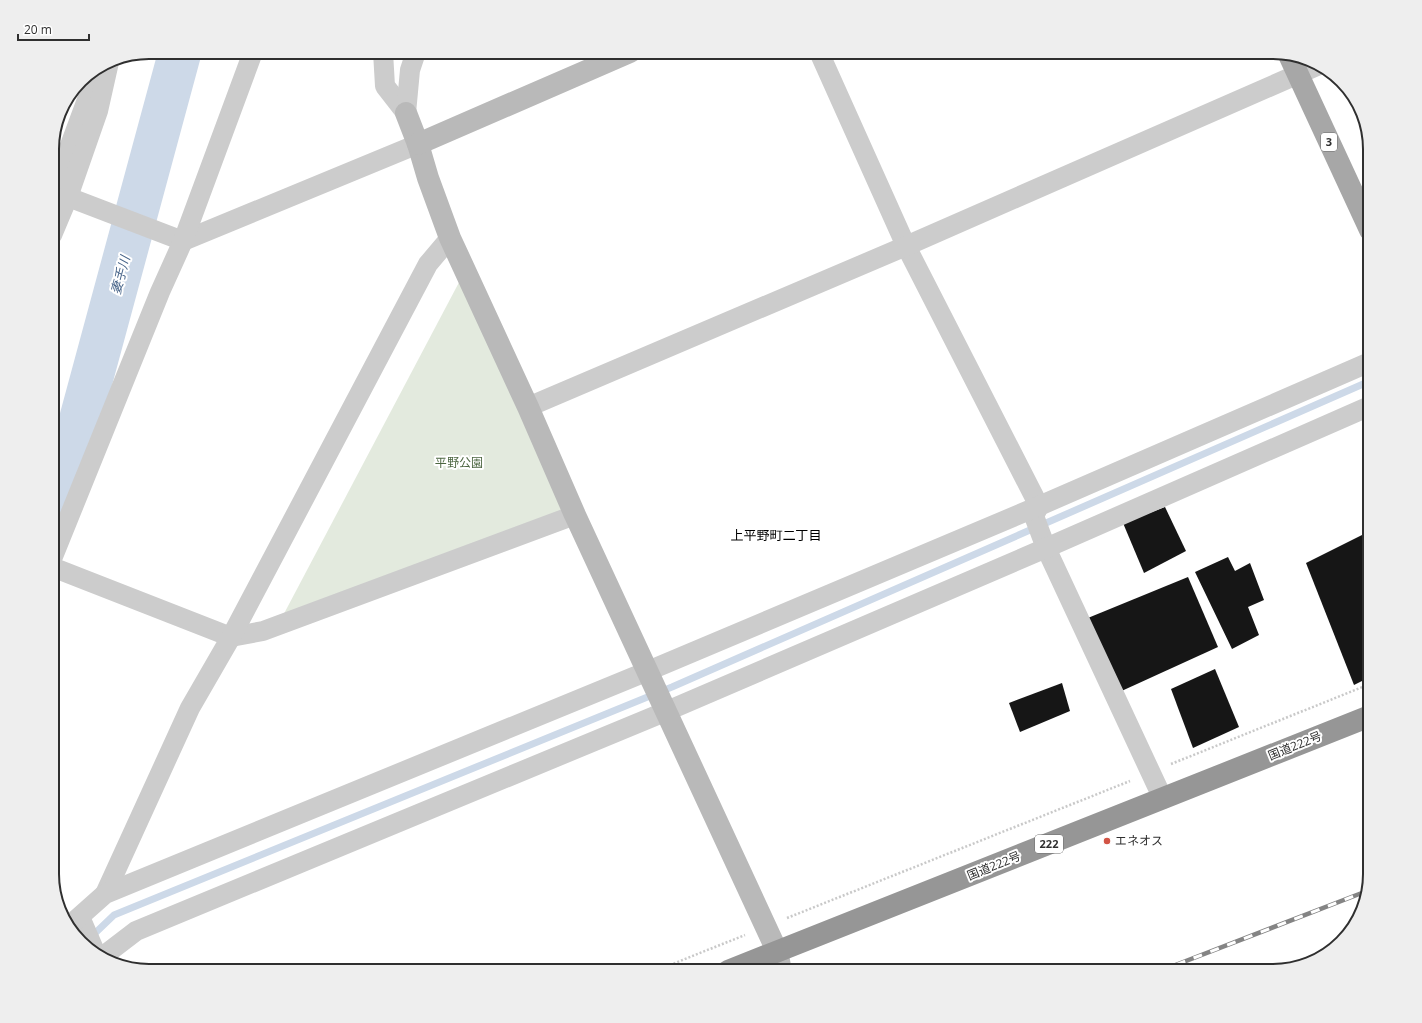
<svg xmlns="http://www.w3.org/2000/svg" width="1422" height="1023" font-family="'Open Sans','Noto Sans JP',sans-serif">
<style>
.green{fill:#e3eade}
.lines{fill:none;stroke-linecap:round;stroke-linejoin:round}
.stream{stroke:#cdd9e8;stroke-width:7}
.river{stroke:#cdd9e8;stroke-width:43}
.building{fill:#161616}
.path{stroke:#c9c9c9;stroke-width:2.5;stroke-dasharray:2 2;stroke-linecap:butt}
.street{stroke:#ccc;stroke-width:20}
.secondary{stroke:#b9b9b9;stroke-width:22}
.primary{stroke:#a7a7a7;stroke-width:22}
.highway{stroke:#969696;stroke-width:22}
.rail-casing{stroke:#848484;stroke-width:4.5}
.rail{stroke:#fff;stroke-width:3;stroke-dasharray:9;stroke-linecap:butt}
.poi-dot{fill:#d25445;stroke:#fff;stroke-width:1.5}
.labels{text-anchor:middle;stroke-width:4;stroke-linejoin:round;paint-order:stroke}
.shield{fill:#fff;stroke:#6d6d6d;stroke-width:1}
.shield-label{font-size:11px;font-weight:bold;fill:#2f2f2f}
.park-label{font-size:12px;fill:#4c6641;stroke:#fff}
.street-label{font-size:12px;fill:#2f2f2f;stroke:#fff}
.poi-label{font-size:12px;fill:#2f2f2f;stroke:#fff;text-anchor:start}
.water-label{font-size:13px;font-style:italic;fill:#466388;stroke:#fff}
.neighbourhood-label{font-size:13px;fill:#000;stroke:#fff}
.rim{fill:none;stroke:#2f2f2f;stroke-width:2}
</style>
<rect width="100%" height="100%" fill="#fff"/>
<!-- green -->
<polygon class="green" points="465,271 572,507 278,625"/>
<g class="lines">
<!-- stream -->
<polyline class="stream" points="90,938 114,915 672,687 1370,381"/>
<!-- river -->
<polyline class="river" points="52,495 72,451 180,52"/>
</g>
<!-- building -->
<g class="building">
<polygon points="1165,507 1186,551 1144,573 1123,523"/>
<polygon points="1370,531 1370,677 1354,685 1306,563"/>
<polygon points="1228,557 1235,571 1250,563 1264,600 1248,607 1259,635 1232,649 1195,572"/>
<polygon points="1188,577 1218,647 1115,694 1083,620"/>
<polygon points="1215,669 1239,727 1193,748 1171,689"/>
<polygon points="1062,683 1070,711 1020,732 1009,703"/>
</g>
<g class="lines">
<!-- path -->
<g class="path">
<polyline points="652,58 664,52"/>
<polyline points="1171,764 1370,684"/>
<polyline points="787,918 1130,781"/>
<polyline points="655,971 745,935"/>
</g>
<!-- street -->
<g class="street">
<polyline points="383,52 385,86 406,113"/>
<polyline points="819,52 906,246 1039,506 1034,516 1046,548 1163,799"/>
<polyline points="406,113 410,70 416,52"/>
<polyline points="52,194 95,78"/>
<polyline points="68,197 183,241 418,144"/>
<polyline points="52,235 68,197 98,111 109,62"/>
<polyline points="528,407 906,246 1319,65"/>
<polyline points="52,559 160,292 183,241 253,52"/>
<polyline points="52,567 231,637 263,631 575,515"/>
<polyline points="105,894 190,708 231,637 428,264 450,238"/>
<polyline points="80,917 96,954"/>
<polyline points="69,926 105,894 648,671 1039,506 1370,362"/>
<polyline points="102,957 136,931 667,711 1046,548 1370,406"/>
</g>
<!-- secondary -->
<g class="secondary">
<polyline points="406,113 418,144 428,178 450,238 528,407 575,515 777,951 781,971"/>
<polyline points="418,144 630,52"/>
</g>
<!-- primary -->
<polyline class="primary" points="1289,55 1370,230"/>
<!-- highway -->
<polyline class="highway" points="728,971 1370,716"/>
<defs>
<polyline id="rail" points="1160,971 1367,891"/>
</defs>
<!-- rail casing -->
<use href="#rail" class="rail-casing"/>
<!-- rail -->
<use href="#rail" class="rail"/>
</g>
<!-- markers -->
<circle class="poi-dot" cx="1107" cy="841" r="4"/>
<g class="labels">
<!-- shield labels -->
<g class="shield">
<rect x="1321" y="133" width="16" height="18" rx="3"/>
<rect x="1035" y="835" width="28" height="18" rx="3"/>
</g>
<g class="shield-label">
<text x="1329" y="146">3</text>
<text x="1049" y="848">222</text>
</g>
<!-- park labels -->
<g class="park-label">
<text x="459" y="467">平野公園</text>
</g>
<!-- street labels -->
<g class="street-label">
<text transform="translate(1295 746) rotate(-22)" y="4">国道222号</text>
<text transform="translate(994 866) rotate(-22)" y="4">国道222号</text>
</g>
<!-- poi labels -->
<g class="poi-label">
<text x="1115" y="845">エネオス</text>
</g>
<!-- water labels -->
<g class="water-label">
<text transform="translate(120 275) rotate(-75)" y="5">妻手川</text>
</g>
<!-- neighbourhood labels -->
<g class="neighbourhood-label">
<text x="776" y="540">上平野町二丁目</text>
</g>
</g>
<!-- crop -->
<path d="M0 0H1422V1023H0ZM149 59H1273A90 90 0 0 1 1363 149V874A90 90 0 0 1 1273 964H149A90 90 0 0 1 59 874V149A90 90 0 0 1 149 59Z" fill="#eee" fill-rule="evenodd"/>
<path class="rim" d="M149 59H1273A90 90 0 0 1 1363 149V874A90 90 0 0 1 1273 964H149A90 90 0 0 1 59 874V149A90 90 0 0 1 149 59Z"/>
<!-- scale -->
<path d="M18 34v6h71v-6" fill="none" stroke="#2f2f2f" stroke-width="2"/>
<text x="24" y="34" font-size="12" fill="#2f2f2f" stroke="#ffffff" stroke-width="3" paint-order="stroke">20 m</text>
</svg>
